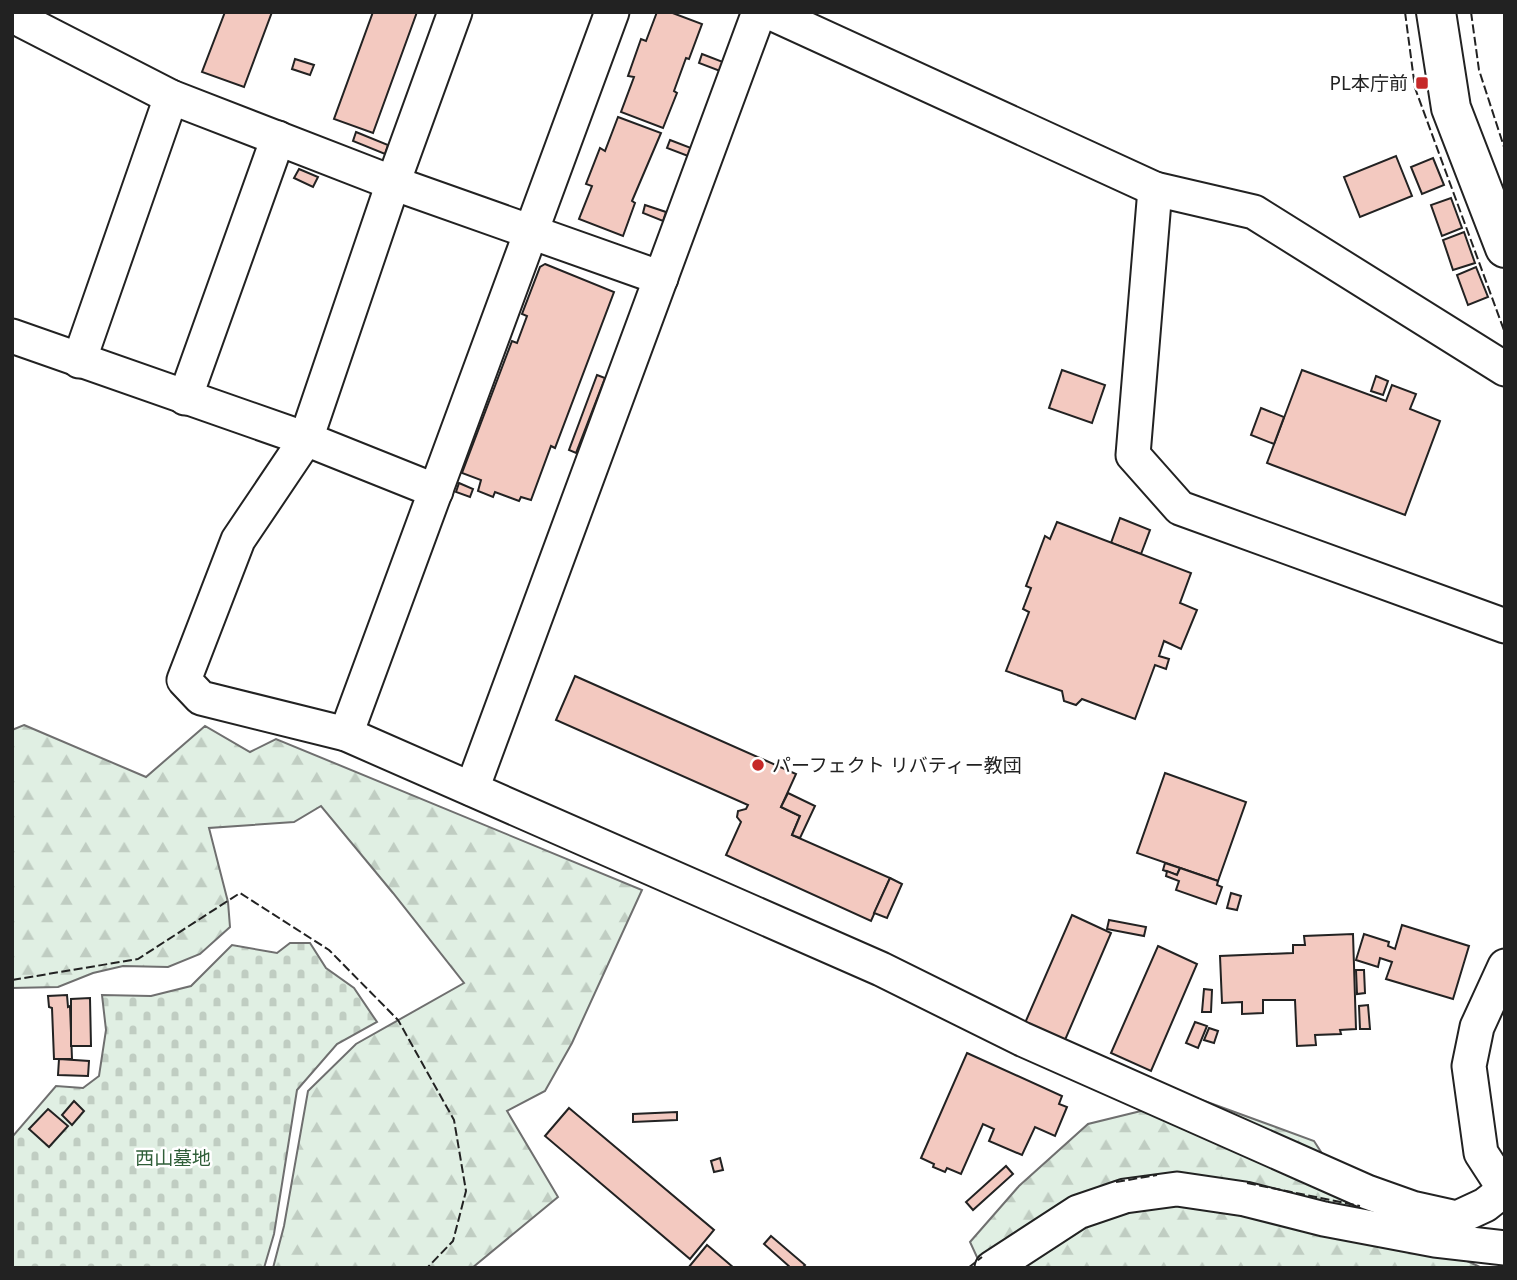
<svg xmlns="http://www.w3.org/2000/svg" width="1517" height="1280" font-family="'Noto Sans','Noto Sans JP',sans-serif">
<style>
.forest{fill:url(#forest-firs);stroke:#6f6f6f;stroke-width:2}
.cemetery{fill:url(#cemetery-stones);stroke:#6f6f6f;stroke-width:2}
.building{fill:#f3c9c0;stroke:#222;stroke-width:2}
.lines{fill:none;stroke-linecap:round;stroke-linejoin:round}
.minor-casing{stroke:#222;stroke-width:37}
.major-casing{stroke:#222;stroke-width:42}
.minor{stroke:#fff;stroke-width:33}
.major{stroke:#fff;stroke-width:38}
.fence{stroke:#222;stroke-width:2;stroke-dasharray:9 3.5;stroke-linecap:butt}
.poi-dot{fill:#c62828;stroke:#fff;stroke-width:2.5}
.labels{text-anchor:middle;stroke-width:5;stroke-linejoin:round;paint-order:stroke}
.poi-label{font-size:19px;fill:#222;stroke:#fff;text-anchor:end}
.park-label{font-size:19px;fill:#2f5e38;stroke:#fff}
</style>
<defs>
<pattern id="forest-firs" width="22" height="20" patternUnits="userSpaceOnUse" patternTransform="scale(1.75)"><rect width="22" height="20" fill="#e0efe3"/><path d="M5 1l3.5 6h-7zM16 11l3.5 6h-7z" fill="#c0cdc2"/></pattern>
<pattern id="cemetery-stones" width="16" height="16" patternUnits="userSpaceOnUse" patternTransform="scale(1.75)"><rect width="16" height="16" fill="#e0efe3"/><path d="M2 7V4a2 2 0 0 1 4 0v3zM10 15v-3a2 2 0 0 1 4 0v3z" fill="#c0cdc2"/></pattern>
</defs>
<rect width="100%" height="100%" fill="#fff"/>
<!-- forest -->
<g class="forest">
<polygon points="24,725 146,777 205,726 250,752 276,739 642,890 572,1043 545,1091 507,1111 558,1197 472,1268 273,1268 284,1226 308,1091 356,1044 464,983 393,893 321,806 294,822 209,828 228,902 230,927 200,954 168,967 123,966 93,973 58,987 12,988 12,730"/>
<polygon points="1188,1095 1314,1141 1334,1172 1452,1254 1482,1268 982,1268 970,1242 1019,1186 1088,1124 1145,1110"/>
</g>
<!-- cemetery -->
<polygon class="cemetery" points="290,943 310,943 326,968 354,988 377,1022 337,1044 297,1090 274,1234 264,1268 12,1268 12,1137 56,1086 83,1088 99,1076 106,1030 102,995 151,996 191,986 232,945 277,953"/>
<!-- building -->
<g class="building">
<polygon points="225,12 272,12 244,87 202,72"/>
<polygon points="373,12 417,12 373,133 334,119"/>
<polygon points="657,12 670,12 702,24 689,59 686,58 674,91 677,93 663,128 621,112 634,77 628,76 641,39 646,41"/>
<polygon points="702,54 723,62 720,71 699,63"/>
<polygon points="295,59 314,65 310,75 292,69"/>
<polygon points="618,117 661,133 632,201 635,203 623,236 579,219 592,186 586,184 600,148 605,151"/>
<polygon points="356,132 388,145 385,154 353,141"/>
<polygon points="670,140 691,148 688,156 667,148"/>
<polygon points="1396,156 1412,196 1360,217 1344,177"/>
<polygon points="1433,158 1444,185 1422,194 1411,167"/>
<polygon points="299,169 318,177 313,187 294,178"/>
<polygon points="1451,198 1462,228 1442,236 1431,205"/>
<polygon points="645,205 666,212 663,221 643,213"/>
<polygon points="1464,232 1475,263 1453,270 1443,240"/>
<polygon points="545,264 614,292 555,448 551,446 531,500 521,497 519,501 495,492 493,497 478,491 481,480 462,473 512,341 517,343 527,316 522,314 540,267"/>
<polygon points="1476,267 1488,297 1468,305 1457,275"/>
<polygon points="1062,370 1105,385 1092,423 1049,408"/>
<polygon points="1302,370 1386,401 1392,385 1416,394 1410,409 1440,421 1405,515 1267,463"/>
<polygon points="597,375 605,378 576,453 569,450"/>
<polygon points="1376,376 1388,381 1383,395 1371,391"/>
<polygon points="1261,408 1284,417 1274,444 1251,435"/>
<polygon points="459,483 473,489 470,497 456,492"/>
<polygon points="1120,518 1150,530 1141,554 1111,543"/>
<polygon points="1057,522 1191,573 1180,603 1197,610 1181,649 1164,641 1159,656 1169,659 1166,669 1155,665 1135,719 1082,699 1076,705 1064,701 1062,691 1006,671 1029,612 1023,609 1031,588 1026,586 1045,536 1050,539"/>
<polygon points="575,676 796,774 781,807 800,816 792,835 890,878 871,921 726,855 741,822 737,817 738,811 746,809 748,805 556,720"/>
<polygon points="1165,773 1246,802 1218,881 1137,853"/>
<polygon points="788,793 815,806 800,838 792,835 800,816 781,807"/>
<polygon points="1165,863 1180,868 1177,875 1163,870"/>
<polygon points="1180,868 1218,881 1217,885 1222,887 1216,904 1176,890 1179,881 1166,876 1167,871 1177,875"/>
<polygon points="890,878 902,884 887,918 874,913"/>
<polygon points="1231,893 1241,896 1237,910 1227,908"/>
<polygon points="1072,915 1111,933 1065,1040 1025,1023"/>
<polygon points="1109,920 1146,927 1144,936 1107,929"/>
<polygon points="1402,925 1469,946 1453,999 1386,979 1392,962 1380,958 1378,967 1356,960 1364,934 1389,942 1388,946 1395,949"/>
<polygon points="1353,934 1356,1029 1340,1030 1341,1034 1315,1035 1316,1045 1297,1046 1295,1000 1263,1000 1263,1013 1242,1014 1242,1002 1222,1003 1220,956 1293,953 1293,945 1305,945 1304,936"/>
<polygon points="1158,946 1197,964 1151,1071 1111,1053"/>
<polygon points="1356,970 1364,970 1365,993 1357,994"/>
<polygon points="1204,989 1212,990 1211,1012 1202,1012"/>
<polygon points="67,995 68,1007 70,1006 72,1059 54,1059 52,1008 49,1007 48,996"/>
<polygon points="90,998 91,1046 71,1046 71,999"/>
<polygon points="1368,1005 1370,1029 1360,1029 1359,1006"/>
<polygon points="1195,1022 1207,1026 1198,1048 1186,1043"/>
<polygon points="1209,1028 1218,1031 1214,1043 1204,1040"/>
<polygon points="967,1053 1062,1096 1059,1104 1067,1107 1055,1136 1035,1127 1022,1155 989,1141 994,1129 983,1124 961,1174 947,1168 945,1172 933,1167 934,1164 921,1158"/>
<polygon points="59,1059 89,1061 88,1076 58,1075"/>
<polygon points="74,1101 84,1111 72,1125 62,1115"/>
<polygon points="569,1108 714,1230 690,1259 545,1136"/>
<polygon points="48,1109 68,1126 49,1147 29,1129"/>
<polygon points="677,1112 677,1120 633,1122 633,1114"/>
<polygon points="720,1158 723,1170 714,1172 711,1161"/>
<polygon points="1006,1166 1013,1174 973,1210 966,1202"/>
<polygon points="771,1236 805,1265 802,1268 791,1268 764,1244"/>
<polygon points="707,1245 734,1268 688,1268"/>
</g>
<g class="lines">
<defs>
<g id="minor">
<polyline points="455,12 393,183 306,439 238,540 184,680 201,698 346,734 881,969 1022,1039 1367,1192 1412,1208 1457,1218 1485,1205 1504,1190"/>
<polyline points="769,12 1155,189 1254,212 1505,369"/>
<polyline points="23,21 171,97 393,183 661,278"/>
<polyline points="1155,189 1133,455 1180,508 1505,626"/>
<polyline points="12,336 306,439 436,491"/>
<polyline points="79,361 171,97"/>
<polyline points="185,398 278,138"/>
<polyline points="346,734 612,12"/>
<polyline points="472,789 759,12"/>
<polyline points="1505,966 1477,1027 1469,1066 1481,1153 1505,1190"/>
<polyline points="992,1268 1078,1212 1125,1196 1177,1189 1245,1199 1324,1219 1435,1240 1505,1248"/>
</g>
<polyline id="major" points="1436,12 1451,108 1505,248"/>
</defs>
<!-- minor casing -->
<use href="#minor" class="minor-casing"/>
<!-- major casing -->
<use href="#major" class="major-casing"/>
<!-- minor -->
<use href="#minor" class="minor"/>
<!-- major -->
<use href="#major" class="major"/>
<!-- fence -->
<g class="fence">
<polyline points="1405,12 1415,88 1505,333"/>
<polyline points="1471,12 1479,70 1505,150"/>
<polyline points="12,624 12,637"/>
<polyline points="12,980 138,959 240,893 329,950 398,1020 454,1120 466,1191 453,1241 427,1268"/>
<polyline points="1116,1182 1157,1175"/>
<polyline points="1247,1183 1360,1206"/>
<polyline points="968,1268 982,1257"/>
</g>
</g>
<!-- markers -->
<g class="poi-dot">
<rect x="1415" y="76" width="14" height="14" rx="3.5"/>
<circle cx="758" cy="765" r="7"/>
</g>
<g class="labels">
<!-- poi labels -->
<g class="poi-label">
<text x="1408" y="90">PL本庁前</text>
<text x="772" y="772" text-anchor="start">パーフェクト リバティー教団</text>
</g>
<!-- park labels -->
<g class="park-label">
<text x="173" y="1165">西山墓地</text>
</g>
</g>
<!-- border -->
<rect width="1517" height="1280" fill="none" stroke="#222222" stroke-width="28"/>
</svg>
